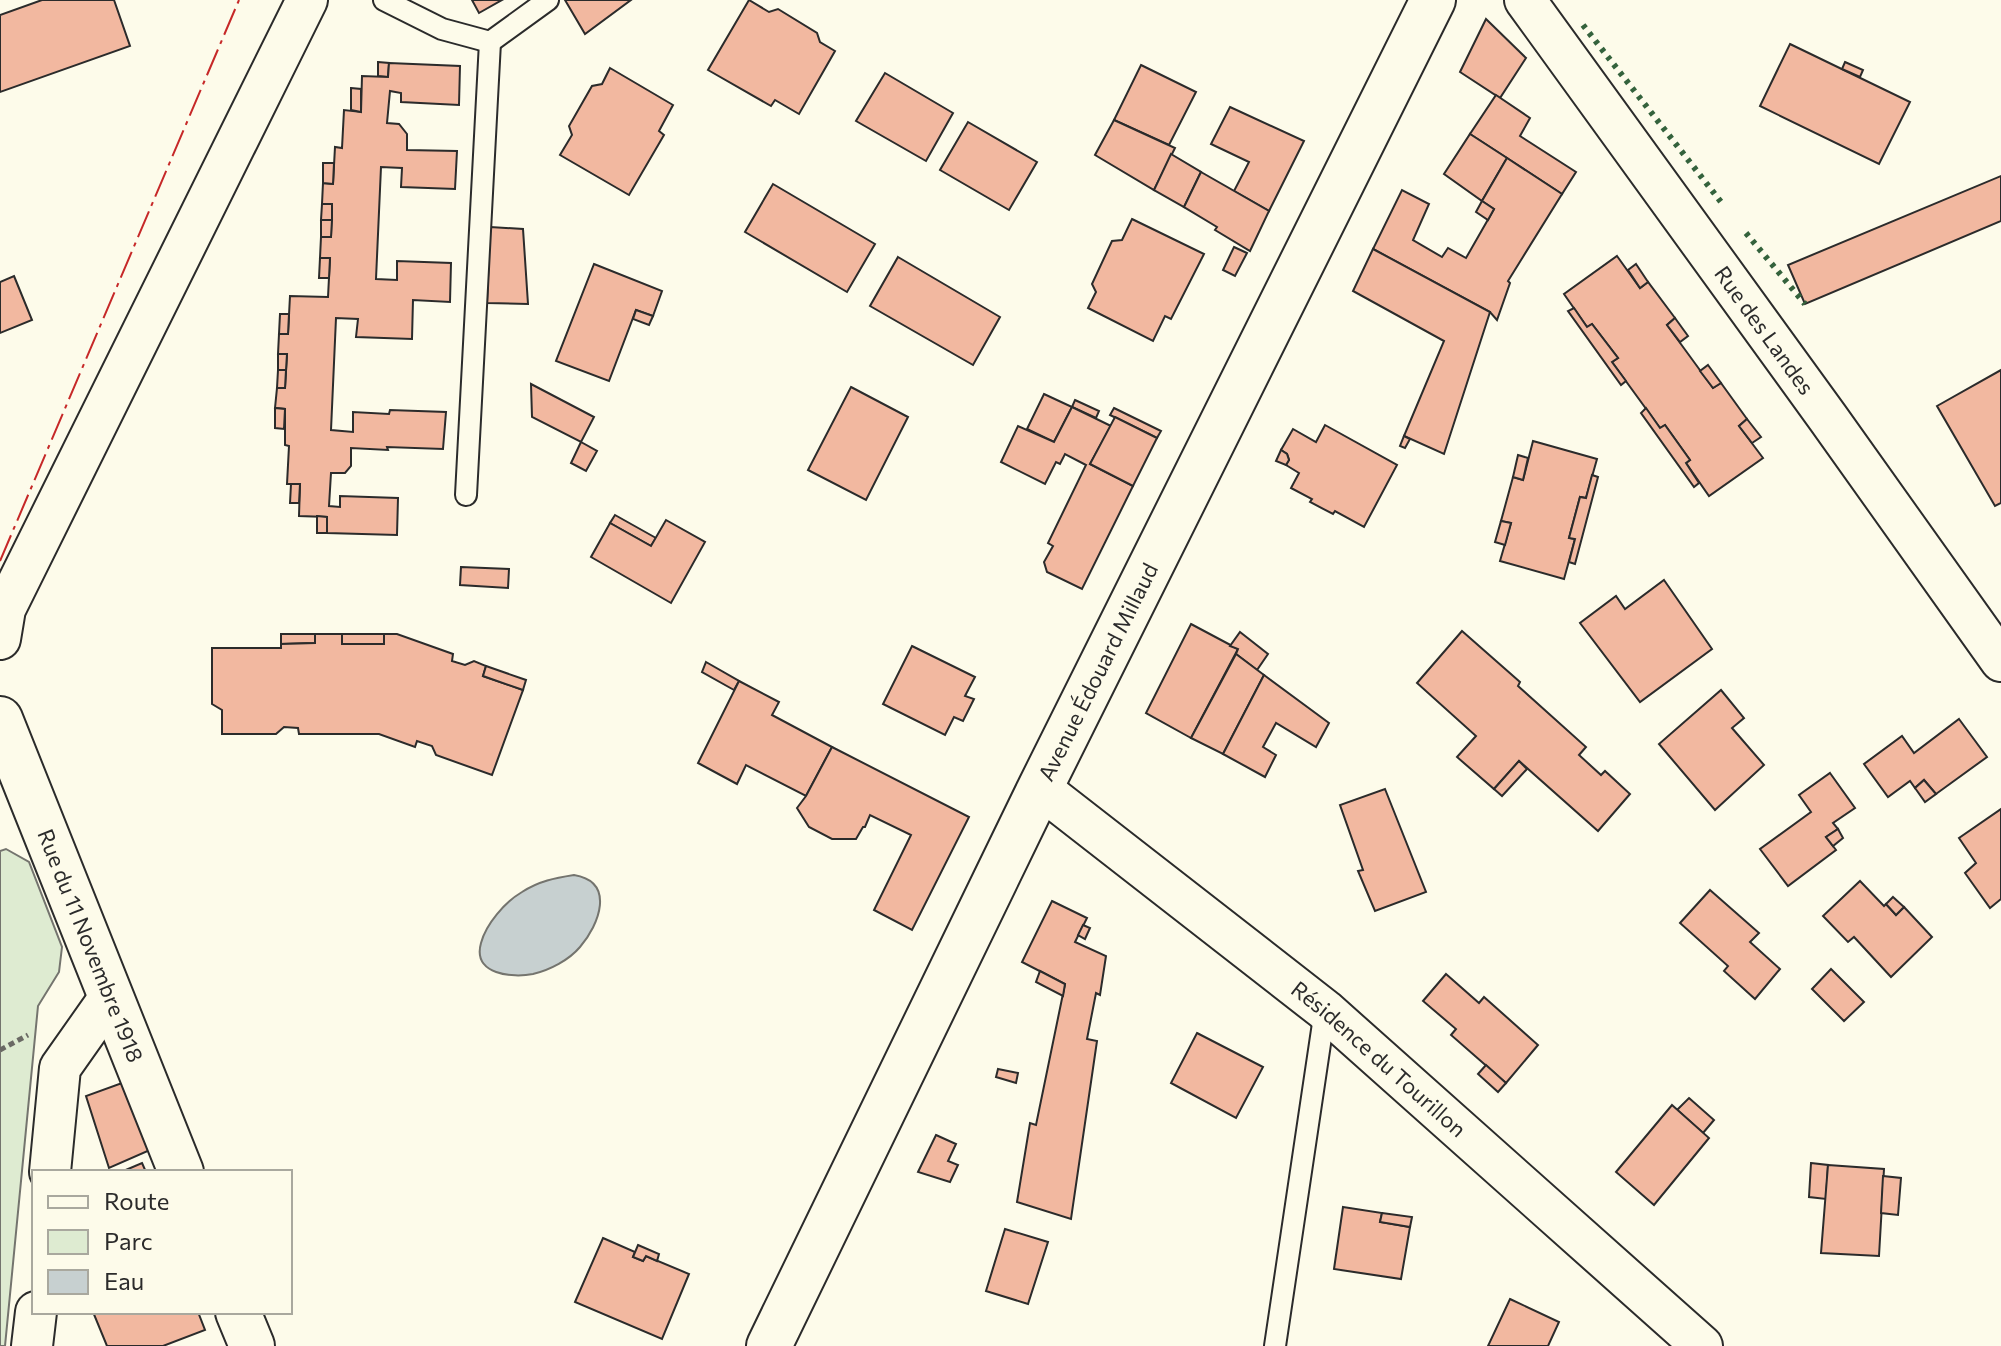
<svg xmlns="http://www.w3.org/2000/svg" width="2001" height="1346" font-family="Commissioner,sans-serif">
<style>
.green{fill:#deebd1;stroke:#74746e;stroke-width:2}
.water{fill:#c7d0d0;stroke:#74746e;stroke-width:2}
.building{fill:#f2b8a0;stroke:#2b2b2b;stroke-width:2}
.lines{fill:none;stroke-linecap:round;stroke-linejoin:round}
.lane-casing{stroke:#2b2b2b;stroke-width:24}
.street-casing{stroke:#2b2b2b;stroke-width:44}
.secondary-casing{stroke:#2b2b2b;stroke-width:48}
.path{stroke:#6a6964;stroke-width:5;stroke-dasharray:6 4;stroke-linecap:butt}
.lane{stroke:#fdfbea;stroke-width:20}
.street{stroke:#fdfbea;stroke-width:40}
.secondary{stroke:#fdfbea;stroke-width:44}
.hedge{stroke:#34623c;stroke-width:6;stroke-dasharray:4 6;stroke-linecap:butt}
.power{stroke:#c62828;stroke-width:2;stroke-dasharray:28 6 4 6;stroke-linecap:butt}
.labels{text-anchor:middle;stroke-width:6;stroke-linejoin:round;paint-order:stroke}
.street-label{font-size:22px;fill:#2b2b2b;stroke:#fdfbea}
</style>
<rect width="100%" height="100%" fill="#fdfbea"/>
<!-- green -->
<polygon class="green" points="6,849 29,862 62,947 59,972 38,1006 5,1346 0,1346 0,851"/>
<!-- water -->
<path class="water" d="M 574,875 C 616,882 599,925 580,947 C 569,960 550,970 533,974 C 513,978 472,975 481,943 C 486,924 505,902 522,892 C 539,881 555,878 574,875 Z"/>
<!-- building -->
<g class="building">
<polygon points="42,0 114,0 130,46 0,92 0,15"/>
<polygon points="472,0 502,0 479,13"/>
<polygon points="565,0 631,0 585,34"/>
<polygon points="749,0 769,12 778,9 817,33 820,42 835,51 799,114 775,100 771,106 708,70"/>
<polygon points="1486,19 1526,58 1500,98 1460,72"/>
<polygon points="1790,44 1910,102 1879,164 1760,106"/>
<polygon points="378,62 389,63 388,77 378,76"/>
<polygon points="1845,62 1863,70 1860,77 1842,69"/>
<polygon points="389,63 460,66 459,105 401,102 401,93 390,91 387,123 399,124 407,134 407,150 457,151 455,189 401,187 402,168 381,167 376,279 397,280 397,261 451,263 450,302 413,300 412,339 356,337 358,319 336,318 331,430 353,432 353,412 389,414 390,410 446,412 443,449 387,447 388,450 351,448 351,466 345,473 331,473 329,506 340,507 340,496 398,498 397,535 327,533 327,517 299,516 300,484 287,484 289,446 285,445 285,409 275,408 277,388 285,388 287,354 278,354 279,334 288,334 290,296 328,297 330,258 320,258 321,237 331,237 332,204 322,204 323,183 333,184 335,147 342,148 344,110 361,112 362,76 388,77"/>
<polygon points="1141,65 1196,92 1169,145 1114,120"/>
<polygon points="610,68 673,105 659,131 664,135 629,195 560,155 572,135 569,126 592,86 602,84"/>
<polygon points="885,73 953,113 926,161 856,121"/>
<polygon points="351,88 361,89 361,112 351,110"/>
<polygon points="1496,95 1530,118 1520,136 1576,172 1562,194 1470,134"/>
<polygon points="1230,107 1304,141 1269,211 1234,191 1249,162 1211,144"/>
<polygon points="1114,120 1175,148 1154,190 1095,155"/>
<polygon points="968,122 1037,162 1009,210 940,170"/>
<polygon points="1470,134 1507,158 1482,201 1444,174"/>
<polygon points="1171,154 1201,172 1184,207 1154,190"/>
<polygon points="1507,158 1562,194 1508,281 1510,283 1497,320 1490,312 1373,249 1402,190 1429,204 1413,240 1442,257 1448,248 1466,258 1494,209 1482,201"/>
<polygon points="323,163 334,163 333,184 323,183"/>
<polygon points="1201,172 1269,211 1250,251 1215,230 1217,227 1184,207"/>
<polygon points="2001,176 2001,221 1805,304 1788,265"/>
<polygon points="773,184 875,244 847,292 745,232"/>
<polygon points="1482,201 1494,209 1488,220 1476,212"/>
<polygon points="322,204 332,204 332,220 321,220"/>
<polygon points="1132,219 1204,254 1171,319 1165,316 1153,341 1088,308 1096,292 1092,284 1112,241 1122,240"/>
<polygon points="321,220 332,220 331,237 321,237"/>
<polygon points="490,227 523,229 528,304 487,303"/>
<polygon points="1234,247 1247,253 1235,276 1223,270"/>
<polygon points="1373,249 1490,312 1444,454 1404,436 1444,341 1353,291"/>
<polygon points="1617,256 1640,288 1648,282 1675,318 1667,325 1713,388 1721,383 1747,419 1739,426 1763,458 1709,496 1686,463 1690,460 1665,425 1660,428 1612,362 1618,358 1592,324 1587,327 1564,294"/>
<polygon points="898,257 1000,317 973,365 870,306"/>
<polygon points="320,258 330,258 329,278 319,278"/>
<polygon points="594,264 662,291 653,316 636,310 609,381 556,361"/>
<polygon points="1636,264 1648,282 1640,288 1628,270"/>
<polygon points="14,276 32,320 0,333 0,282"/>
<polygon points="1574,308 1587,327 1592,324 1618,358 1612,362 1626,381 1621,385 1568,311"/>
<polygon points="636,310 653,316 649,325 633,319"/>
<polygon points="280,314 289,314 288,334 279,334"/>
<polygon points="1675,318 1688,336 1680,342 1667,325"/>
<polygon points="278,354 287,354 286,370 278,370"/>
<polygon points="1708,365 1721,383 1713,388 1700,371"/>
<polygon points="278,370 286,370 285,388 277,388"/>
<polygon points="2001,370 2001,503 1995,506 1937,406"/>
<polygon points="531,384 594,417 581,442 532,417"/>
<polygon points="851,387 908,417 866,500 808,470"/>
<polygon points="1044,394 1072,407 1054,442 1027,429"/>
<polygon points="1075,400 1099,411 1096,418 1072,407"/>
<polygon points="1072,407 1111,426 1090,464 1133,486 1082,589 1047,572 1044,562 1053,546 1048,543 1086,465 1065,454 1060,464 1056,462 1045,484 1001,462 1018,426 1054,442"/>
<polygon points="275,408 285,409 284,429 275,428"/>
<polygon points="1114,408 1161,431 1157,438 1110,415"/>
<polygon points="1646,408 1660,428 1665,425 1690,460 1686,463 1699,483 1694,487 1641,413"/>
<polygon points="1115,417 1157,438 1133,486 1090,464"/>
<polygon points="1747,419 1761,437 1752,443 1739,426"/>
<polygon points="1325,425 1397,465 1364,527 1335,511 1333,514 1310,502 1312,499 1291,488 1299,473 1286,465 1289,460 1287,454 1281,450 1293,429 1316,442"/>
<polygon points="1404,436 1410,439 1405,448 1400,446"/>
<polygon points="1533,441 1597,459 1586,498 1580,497 1569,538 1575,539 1564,579 1500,561 1511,523 1501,521 1513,477 1523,480"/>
<polygon points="581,442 597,451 586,471 571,463"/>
<polygon points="1281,450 1287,454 1289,460 1286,465 1276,461"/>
<polygon points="1518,455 1528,458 1523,480 1513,477"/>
<polygon points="1592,475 1598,477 1575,564 1569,562 1575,539 1569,538 1580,497 1586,498"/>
<polygon points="291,484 300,484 299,503 290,503"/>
<polygon points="615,515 656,538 651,546 610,523"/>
<polygon points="317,516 327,517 327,533 317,533"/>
<polygon points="666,520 705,542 671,603 591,557 610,523 651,546"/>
<polygon points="1501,521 1511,523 1505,545 1495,542"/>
<polygon points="461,567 509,569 508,588 460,585"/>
<polygon points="1664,580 1712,649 1640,702 1580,623 1616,596 1625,609"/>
<polygon points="1191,624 1238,649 1191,738 1146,713"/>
<polygon points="1462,631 1520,682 1518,686 1586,747 1579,755 1601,775 1605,771 1630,794 1598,831 1519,761 1494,789 1457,757 1476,736 1417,683"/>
<polygon points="1240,632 1268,654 1257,670 1236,654 1238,649 1230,646"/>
<polygon points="281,634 315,634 315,643 281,644"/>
<polygon points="315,634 342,634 342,644 384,644 384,634 397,634 453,654 452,661 465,665 474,661 486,666 483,676 523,690 492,775 436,755 432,746 417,741 415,747 379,734 299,734 298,728 284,727 276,734 222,734 222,710 212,704 212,648 281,648 281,644 315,643"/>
<rect x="342" y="634" width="42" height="10"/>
<polygon points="912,646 975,677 965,696 974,699 963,721 954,717 945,735 883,704"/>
<polygon points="1236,654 1264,675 1223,754 1191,738"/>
<polygon points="706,662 739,681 734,690 702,672"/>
<polygon points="486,666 526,680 523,690 483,676"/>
<polygon points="1264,675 1329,723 1316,747 1276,723 1263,747 1276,755 1265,777 1223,754"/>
<polygon points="739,681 779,702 772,715 832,747 806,796 746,765 737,784 698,763"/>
<polygon points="1721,690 1744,718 1732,728 1764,765 1715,810 1659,744"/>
<polygon points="1959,719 1987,757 1936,794 1924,780 1915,788 1910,781 1888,797 1864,764 1902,736 1914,753"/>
<polygon points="832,747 969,817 912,930 874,910 911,835 870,815 865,827 863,827 856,839 832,839 809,827 797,808 806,796"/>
<polygon points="1519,761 1527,769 1502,796 1494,789"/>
<polygon points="1830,773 1855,808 1833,823 1838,829 1826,837 1836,850 1788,886 1760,849 1811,812 1799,795"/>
<polygon points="1924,780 1936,794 1925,802 1915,788"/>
<polygon points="1385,789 1426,892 1375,911 1358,871 1363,870 1340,805"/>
<polygon points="2001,809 2001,899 1990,908 1965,873 1976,863 1959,838"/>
<polygon points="1838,829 1843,838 1833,846 1826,837"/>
<polygon points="1860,881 1884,906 1886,904 1896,915 1904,907 1932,937 1891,977 1854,937 1848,942 1823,916"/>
<polygon points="1710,890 1759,933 1750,942 1780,969 1755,999 1724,971 1728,966 1680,923"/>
<polygon points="1893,897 1904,907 1896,915 1886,904"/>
<polygon points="1052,901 1087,918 1075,942 1106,956 1100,995 1096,993 1087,1039 1097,1041 1071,1219 1017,1202 1030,1123 1036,1125 1065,984 1022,962"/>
<polygon points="1083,925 1090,928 1085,939 1078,935"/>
<polygon points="1831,969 1864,1002 1844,1021 1812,989"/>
<polygon points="1040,971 1065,984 1063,996 1036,982"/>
<polygon points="1446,974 1479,1003 1484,997 1538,1045 1506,1083 1451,1035 1456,1029 1423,1001"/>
<polygon points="1197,1033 1263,1067 1236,1118 1171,1083"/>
<polygon points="1486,1065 1506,1083 1498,1092 1478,1074"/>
<polygon points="998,1069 1018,1073 1016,1083 996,1077"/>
<polygon points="122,1083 150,1150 109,1168 86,1096"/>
<polygon points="1689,1098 1714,1120 1703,1133 1677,1110"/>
<polygon points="1672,1105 1709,1138 1654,1205 1616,1172"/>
<polygon points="936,1135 956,1144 948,1161 958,1165 950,1182 918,1172"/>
<polygon points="142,1163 146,1172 121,1172"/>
<polygon points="1811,1163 1828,1165 1826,1199 1809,1197"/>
<polygon points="1828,1165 1884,1169 1879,1256 1821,1253"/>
<polygon points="1883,1176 1901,1178 1898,1215 1881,1213"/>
<polygon points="1343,1207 1382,1213 1380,1222 1410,1227 1401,1279 1334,1269"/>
<polygon points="1382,1213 1412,1217 1410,1227 1380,1222"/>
<polygon points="1005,1229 1048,1242 1028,1304 986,1291"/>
<polygon points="603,1238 635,1252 633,1257 643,1261 646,1256 689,1274 662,1339 575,1302"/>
<polygon points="638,1245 659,1254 657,1261 646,1256 643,1261 633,1257"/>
<polygon points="1510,1299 1559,1322 1548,1346 1488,1346"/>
<polygon points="93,1312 198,1312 205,1330 163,1346 107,1346"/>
</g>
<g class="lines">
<defs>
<g id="lane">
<polyline points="384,0 442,29 490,42 548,0"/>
<polyline points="466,495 490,42"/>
<polyline points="1275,1346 1325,1010"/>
</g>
<g id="street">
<path id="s1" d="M 1525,0 L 1828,418 L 2001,661"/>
<polyline points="0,639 5,609 307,0"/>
<path id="s2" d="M 1040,788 L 1325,1010 L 1702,1346"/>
<polyline points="50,1172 60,1068 110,997"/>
<polyline points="32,1346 36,1312"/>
</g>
<g id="secondary">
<path id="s3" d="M 0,719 L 181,1172"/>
<polyline points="238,1312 252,1346"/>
<path id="s4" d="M 769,1346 L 1040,788 L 1433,0"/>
</g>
</defs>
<!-- lane casing -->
<use href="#lane" class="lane-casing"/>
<!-- street casing -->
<use href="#street" class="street-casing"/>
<!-- secondary casing -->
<use href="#secondary" class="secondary-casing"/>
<!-- path -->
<polyline class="path" points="0,1050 28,1035"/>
<!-- lane -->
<use href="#lane" class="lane"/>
<!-- street -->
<use href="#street" class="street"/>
<!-- secondary -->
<use href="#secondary" class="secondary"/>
<!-- hedge -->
<g class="hedge">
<polyline points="1583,25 1721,202"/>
<polyline points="1746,233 1805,304"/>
</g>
<!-- power -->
<polyline class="power" points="0,561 239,0"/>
</g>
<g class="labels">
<!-- street labels -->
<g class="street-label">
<text dy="8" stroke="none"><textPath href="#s1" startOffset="408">Rue des Landes</textPath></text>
<text dy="8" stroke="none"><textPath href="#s4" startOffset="750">Avenue Édouard Millaud</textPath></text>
<text dy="8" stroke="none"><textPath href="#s3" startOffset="244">Rue du 11 Novembre 1918</textPath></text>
<text dy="8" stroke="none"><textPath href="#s2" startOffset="434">Résidence du Tourillon</textPath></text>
</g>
</g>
<!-- legend -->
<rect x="32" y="1170" width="260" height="144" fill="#fdfbea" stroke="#a9a89e" stroke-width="2"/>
<rect x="48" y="1196" width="40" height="12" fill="#fdfbea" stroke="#a9a89e" stroke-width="2"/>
<text x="104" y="1210" font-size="24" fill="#2b2b2b">Route</text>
<rect x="48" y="1230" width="40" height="24" fill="#deebd1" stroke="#a9a89e" stroke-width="2"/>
<text x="104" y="1250" font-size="24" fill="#2b2b2b">Parc</text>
<rect x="48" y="1270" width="40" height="24" fill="#c7d0d0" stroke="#a9a89e" stroke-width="2"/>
<text x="104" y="1290" font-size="24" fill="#2b2b2b">Eau</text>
</svg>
